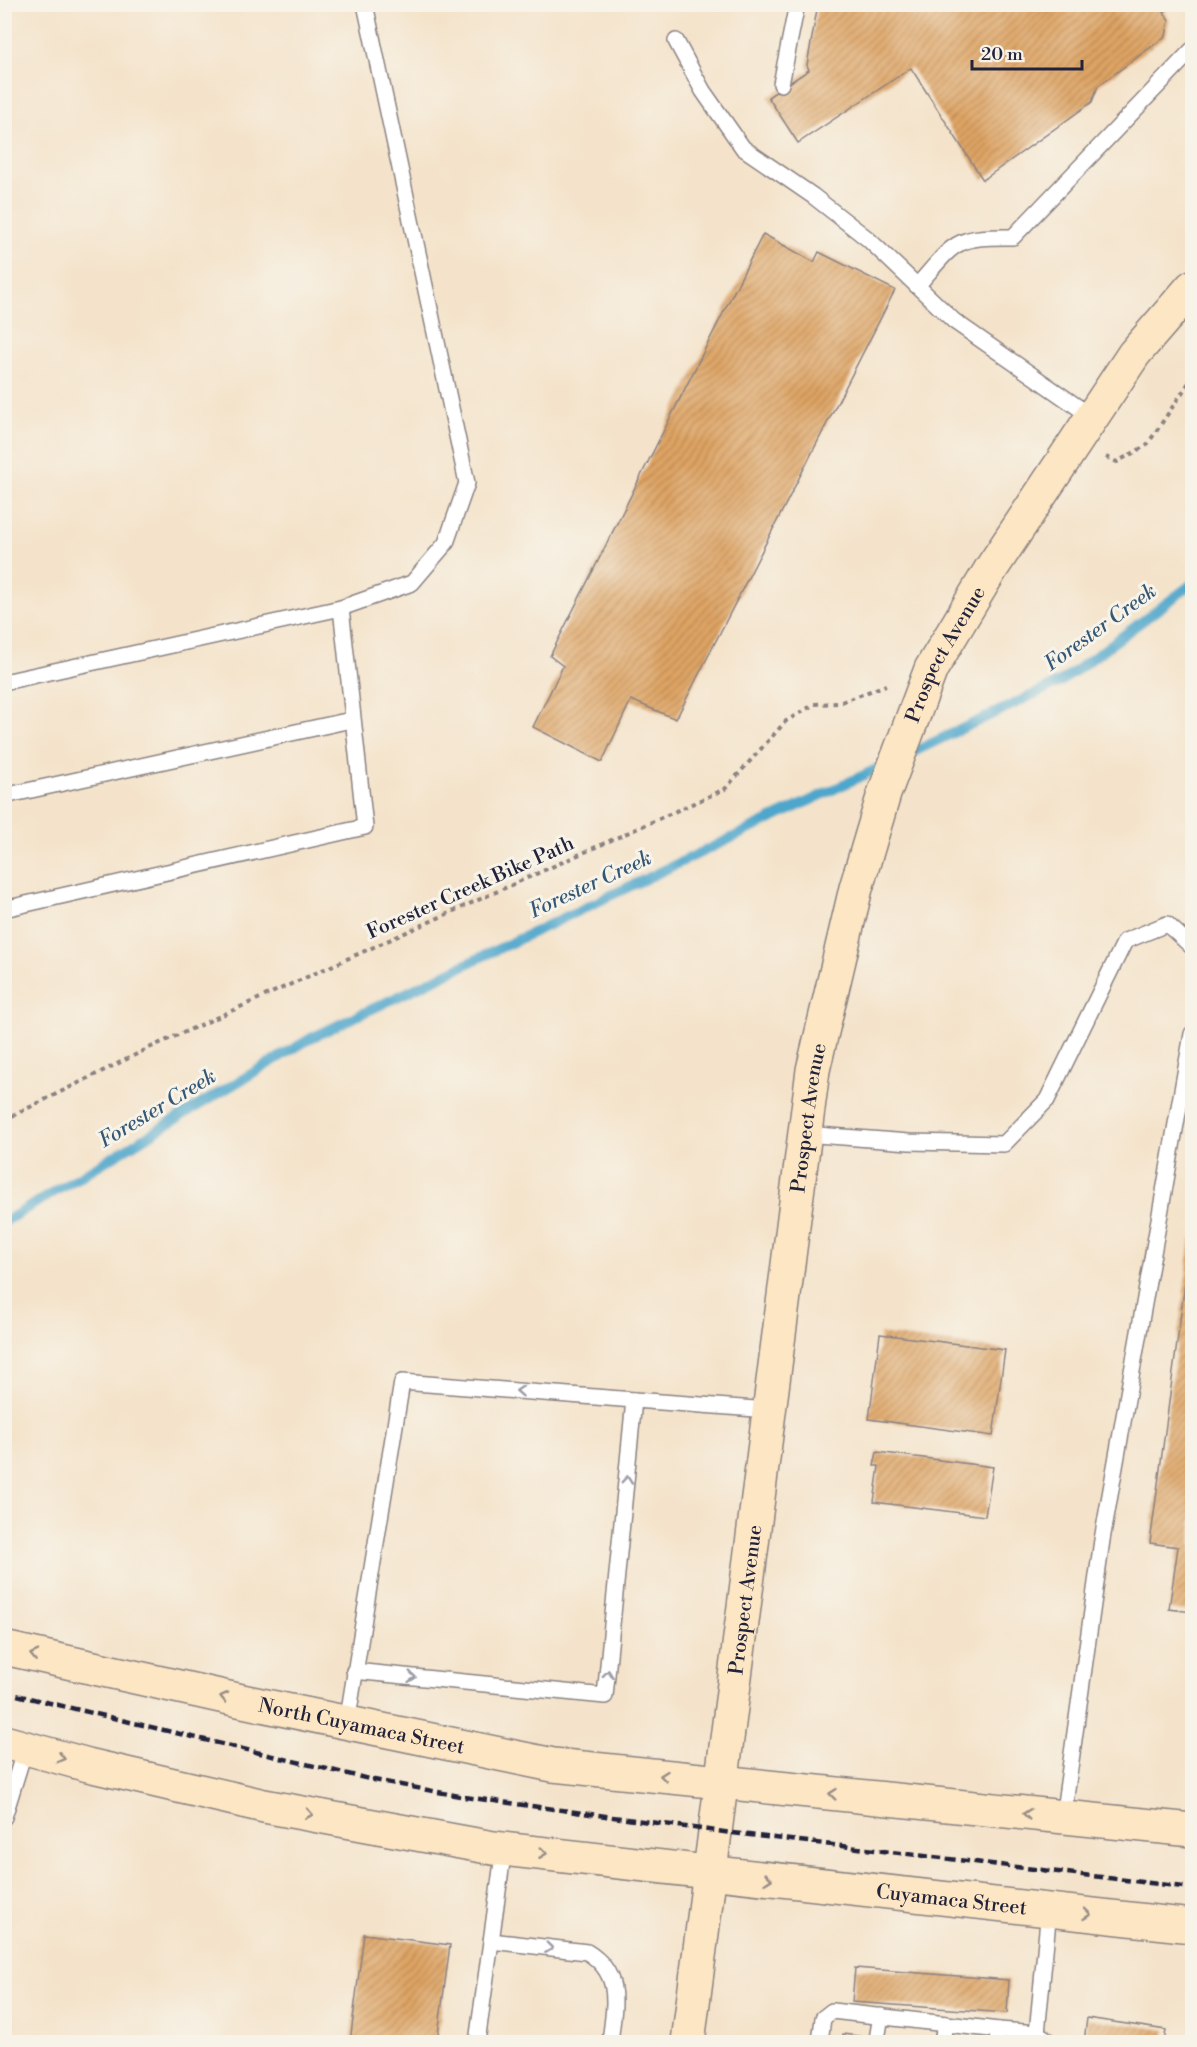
<svg xmlns="http://www.w3.org/2000/svg" width="1197" height="2047" font-family="'Libre Bodoni',serif">
<style>
.green{fill:#b7c568;stroke:#6c7452;stroke-width:1.5}
.lines{fill:none;stroke-linecap:round;stroke-linejoin:round}
.stream{stroke:#4ea6cb;stroke-width:10}
.building{fill:url(#building-hatch)}
.service-casing{stroke:#8b8282;stroke-width:18}
.secondary-casing{stroke:#8b8282;stroke-width:36}
.path{stroke:#8b8282;stroke-width:4;stroke-dasharray:4.5 4.5;stroke-linecap:butt}
.service{stroke:#fff;stroke-width:15}
.secondary{stroke:#fce6c4;stroke-width:33}
.rail{stroke:#22223b;stroke-width:4.5;stroke-dasharray:9 4.5;stroke-linecap:butt}
.oneway{stroke:#9c9ca7}
.oneway2{stroke:#9a8e86}
.labels{text-anchor:middle;stroke-width:6;stroke-linejoin:round;paint-order:stroke}
.street-label{font-size:20px;fill:#22223b;stroke:#f7f3e8}
.water-label{font-size:21px;font-style:italic;fill:#345775;stroke:#f7f3e8}
</style>
<defs>
<pattern id="building-hatch" width="6" height="6" patternUnits="userSpaceOnUse" patternTransform="scale(1.5)"><rect width="6" height="6" fill="#dfa464"/><path d="M-1 1l2-2M0 6l6-6M5 7l2-2" fill="none" stroke="#b48554"/></pattern>
</defs>
<rect width="100%" height="100%" fill="#f7f3e8"/>
<filter id="ink" filterUnits="userSpaceOnUse"><feTurbulence type="fractalNoise" baseFrequency=".0167" numOctaves="2"/><feDisplacementMap in="SourceGraphic" scale="12" xChannelSelector="R" yChannelSelector="G"/><feConvolveMatrix kernelMatrix="1 2 1 2 8 2 1 2 1" color-interpolation-filters="sRGB"/></filter>
<filter id="wash" filterUnits="userSpaceOnUse"><feTurbulence type="fractalNoise" baseFrequency=".008" numOctaves="4" result="noise"/><feDisplacementMap in="SourceGraphic" scale="24" xChannelSelector="R" yChannelSelector="G"/><feGaussianBlur stdDeviation="1.35" result="paint"/><feColorMatrix in="noise" values="0 0 0 0 0 0 0 0 0 0 0 0 0 0 0 0 0 1.4 0 .05"/><feComposite in="paint" operator="in"/></filter>
<g filter="url(#wash)">
<rect width="100%" height="100%" fill="#f4e3ca"/>
<!-- green -->
<polygon class="green" points="4,2035 5,2035 43,2042 5,2042"/>
<g class="lines">
<!-- stream -->
<g class="stream">
<polyline points="907,755 1062,681 1192,584"/>
<polyline points="4,1222 313,1037 887,764"/>
</g>
</g>
<g id="blocks">
<!-- building -->
<g class="building">
<polygon points="818,4 1175,4 1164,12 1169,20 1166,36 1098,86 1092,102 983,180 911,68 798,143 768,97 809,70 807,65"/>
<polygon points="763,234 814,262 819,252 895,290 676,719 631,700 602,762 533,727 563,666 550,656"/>
<polygon points="1191,1239 1192,1239 1192,1612 1169,1609 1178,1547 1150,1543"/>
<polygon points="880,1334 1005,1350 993,1436 869,1419"/>
<polygon points="877,1452 993,1467 985,1516 874,1502 879,1466 874,1466"/>
<polygon points="364,1934 450,1945 437,2042 350,2042"/>
<polygon points="855,1968 1009,1980 1007,2013 852,2002"/>
<polygon points="1087,2018 1166,2030 1164,2042 1084,2042"/>
<polygon points="843,2034 895,2041 895,2042 842,2042"/>
</g>
</g>
</g>
<g filter="url(#ink)">
<use href="#blocks" fill-opacity="0" stroke="#8b8282" stroke-width="1.5"/>
<g class="lines">
<defs>
<g id="service">
<polyline points="676,41 703,91 743,148 813,196 868,239 954,321 1092,417"/>
<polyline points="781,84 797,4"/>
<path d="M 917,286 C 955,243 953,236 1013,237 L 1192,50"/>
<polyline points="341,608 412,583 446,543 467,483 365,4"/>
<polyline points="4,682 341,608 365,827 4,909"/>
<polyline points="4,796 351,720"/>
<polyline points="804,1134 909,1142 1004,1144 1047,1100 1125,941 1167,924 1192,947"/>
<polyline points="634,1400 769,1410"/>
<polyline points="347,1723 402,1382 634,1400 605,1696 354,1671"/>
<polyline points="4,1817 25,1749"/>
<polyline points="1063,1818 1102,1540 1192,1034"/>
<path d="M 491,1941 L 587,1952 C 623,1974 614,2006 610,2042"/>
<polyline points="1037,2033 1051,2042"/>
<polyline points="877,2039 881,2016"/>
<polyline points="477,2042 504,1848"/>
<polyline points="820,2042 823,2018 832,2011 999,2030"/>
<polyline points="942,2042 945,2024"/>
<polyline points="997,2042 999,2030 1037,2033 1049,1910"/>
</g>
<g id="secondary">
<path id="s1" d="M 4,1648 L 247,1702 L 553,1765 L 1192,1830"/>
<path id="s2" d="M 4,1742 L 88,1765 L 264,1806 L 493,1848 L 1192,1926"/>
<path id="s3" d="M 688,2042 L 813,1070 L 856,888 L 884,794 L 931,669 L 991,569 L 1134,354 L 1192,287"/>
</g>
</defs>
<!-- service casing -->
<use href="#service" class="service-casing"/>
<!-- secondary casing -->
<use href="#secondary" class="secondary-casing"/>
<!-- path -->
<g class="path">
<polyline points="1106,457 1117,462 1147,445 1192,378"/>
<polyline points="4,1120 149,1048 725,789 786,721 815,704 839,703 886,685"/>
</g>
<!-- service -->
<use href="#service" class="service"/>
<!-- secondary -->
<use href="#secondary" class="secondary"/>
<!-- rail -->
<polyline class="rail" points="4,1692 369,1779 465,1797 716,1831 1192,1888"/>
</g>
<!-- one-way arrows -->
<defs><path id="oneway-chevron" d="M-2-3.5L2.5 0L-2 3.5" fill="none" stroke-width="1.6" stroke-linecap="round" stroke-linejoin="round" transform="scale(1.5)"/></defs>
<g class="oneway">
<use href="#oneway-chevron" transform="translate(520 1391) rotate(-176)"/>
<use href="#oneway-chevron" transform="translate(627 1480) rotate(-84)"/>
<use href="#oneway-chevron" transform="translate(608 1674) rotate(-84)"/>
<use href="#oneway-chevron" transform="translate(412 1677) rotate(6)"/>
<use href="#oneway-chevron" transform="translate(549 1948) rotate(7)"/>
</g>
<g class="oneway2">
<use href="#oneway-chevron" transform="translate(34 1655) rotate(-167)"/>
<use href="#oneway-chevron" transform="translate(224 1697) rotate(-167)"/>
<use href="#oneway-chevron" transform="translate(61 1758) rotate(14)"/>
<use href="#oneway-chevron" transform="translate(664 1776) rotate(-174)"/>
<use href="#oneway-chevron" transform="translate(833 1794) rotate(-174)"/>
<use href="#oneway-chevron" transform="translate(309 1814) rotate(10)"/>
<use href="#oneway-chevron" transform="translate(1027 1814) rotate(-174)"/>
<use href="#oneway-chevron" transform="translate(543 1853) rotate(7)"/>
<use href="#oneway-chevron" transform="translate(768 1879) rotate(6)"/>
<use href="#oneway-chevron" transform="translate(1087 1914) rotate(6)"/>
</g>
</g>
<g class="labels">
<!-- street labels -->
<g class="street-label">
<text dy="7" stroke="none"><textPath href="#s3" startOffset="1418">Prospect Avenue</textPath></text>
<text transform="translate(470 887) rotate(-24)" y="7">Forester Creek Bike Path</text>
<text dy="7" stroke="none"><textPath href="#s3" startOffset="932">Prospect Avenue</textPath></text>
<text dy="7" stroke="none"><textPath href="#s3" startOffset="446">Prospect Avenue</textPath></text>
<text dy="7" stroke="none"><textPath href="#s1" startOffset="366">North Cuyamaca Street</textPath></text>
<text dy="7" stroke="none"><textPath href="#s2" startOffset="962">Cuyamaca Street</textPath></text>
</g>
<!-- water labels -->
<g class="water-label">
<text transform="translate(1100 627) rotate(-36)" y="7">Forester Creek</text>
<text transform="translate(590 884) rotate(-25)" y="7">Forester Creek</text>
<text transform="translate(157 1108) rotate(-31)" y="7">Forester Creek</text>
</g>
</g>
<!-- margin -->
<rect width="1197" height="2047" fill="none" stroke="#f7f3e8" stroke-width="24"/>
<!-- scale -->
<path d="M972 60v9h110v-9" fill="none" stroke="#22223b" stroke-width="3"/>
<text x="981" y="60" font-size="18" fill="#22223b" stroke="#f7f3e8" stroke-width="4.5" paint-order="stroke">20 m</text>
</svg>
